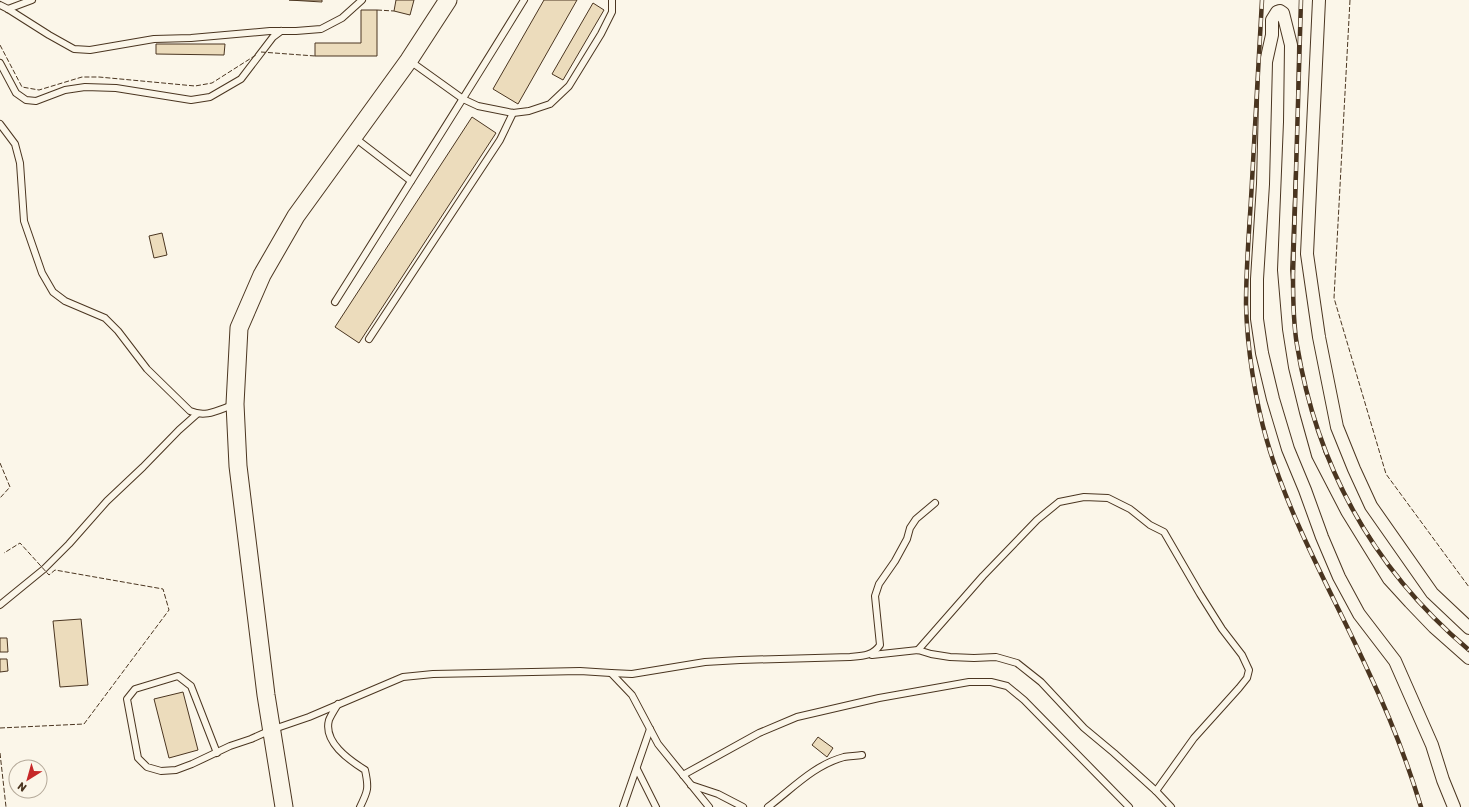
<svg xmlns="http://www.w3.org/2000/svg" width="1469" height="807" font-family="Rubik,sans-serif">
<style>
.building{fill:#ecdcbc;stroke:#4a3520}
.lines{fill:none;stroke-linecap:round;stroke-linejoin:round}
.lane-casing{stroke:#4a3520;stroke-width:8}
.street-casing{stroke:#4a3520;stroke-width:14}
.secondary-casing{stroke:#4a3520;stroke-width:19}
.lane{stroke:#fbf6e9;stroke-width:6}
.street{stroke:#fbf6e9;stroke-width:12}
.secondary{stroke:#fbf6e9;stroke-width:17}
.rail-casing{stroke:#4a3520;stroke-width:4.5}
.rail{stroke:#fbf6e9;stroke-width:3;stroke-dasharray:9;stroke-linecap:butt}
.fence{stroke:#4a3520;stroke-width:1;stroke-dasharray:5 2;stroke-linecap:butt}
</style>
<rect width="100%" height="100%" fill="#fbf6e9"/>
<!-- building -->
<g class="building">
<polygon points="289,0 322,0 322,2"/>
<polygon points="396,0 414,0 410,15 394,11"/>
<polygon points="544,0 577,0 518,104 493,89"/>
<polygon points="593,3 604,10 563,80 552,74"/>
<polygon points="361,10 377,10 377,56 315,56 315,43 361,43"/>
<polygon points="156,44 225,44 224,55 156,54"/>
<polygon points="472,117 496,133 359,343 335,327"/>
<polygon points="162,233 167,255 154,258 149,236"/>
<polygon points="81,619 88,685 60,687 53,621"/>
<polygon points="0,638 7,638 8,652 0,652"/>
<polygon points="0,659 7,659 8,671 0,672"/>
<polygon points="183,692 198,750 169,758 154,699"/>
<polygon points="818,737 833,748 827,757 812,745"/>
</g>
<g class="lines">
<defs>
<g id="lane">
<polyline points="0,5 8,9 49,35 74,49 90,50 154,39 191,38 270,31 296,31 321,29 342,18 362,0"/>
<polyline points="8,9 32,0"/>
<polyline points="410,61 463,99 478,106 513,113 529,111 550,104 569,86 601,34 612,12 612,0"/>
<polyline points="0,63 16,93 26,100 36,101 65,90 85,87 116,88 191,100 210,97 241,79 273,37 281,31"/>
<path d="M 0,124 L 15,144 L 20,163 L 24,221 L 42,273 L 53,292 L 65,301 L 105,318 L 118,331 L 147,369 L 190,411 C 206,418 218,410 233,405"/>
<polyline points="355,138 411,181"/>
<path d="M 335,302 C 398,202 462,101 524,0"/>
<polyline points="369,339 500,140 513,113"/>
<polyline points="0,605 44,569 69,544 107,501 143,467 179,430 197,414"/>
<polyline points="918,650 983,576 1037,520 1059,502 1084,497 1108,498 1130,509 1150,525 1164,532 1200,594 1222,629 1242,655 1249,670 1247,678 1239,688 1194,738 1156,791"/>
<polyline points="872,655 918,650 931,654 950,657 974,658 996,657 1017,663 1041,682 1084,728 1114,753 1156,791 1171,807"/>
<path d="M 611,673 L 632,674 L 705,662 L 740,660 L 850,657 C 862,656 873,656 880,645 L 875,596 L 879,584 L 895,561 L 907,539 L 910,528 L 916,519 L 935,503"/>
<path d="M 338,704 C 335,709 331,715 329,720 C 323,742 349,760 365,770 C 369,788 368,791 360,807"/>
<polyline points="217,753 191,686 178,676 135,689 127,699 138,758 147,767 161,771 176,770 192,764 230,746 251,739 271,730 309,717 403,677 433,674 580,671 611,673 632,695 658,744 709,807"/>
<polyline points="637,769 656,807"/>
<polyline points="683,775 759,733 797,717 879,698 969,682 991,682 1007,686 1024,700 1129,807"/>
<polyline points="691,785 718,794 743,807"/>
<polyline points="623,807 650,729"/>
<path d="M 768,807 C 792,789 814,765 844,757 C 849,756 856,756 862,755"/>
</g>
<g id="street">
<polyline points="1319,0 1307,254 1319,337 1337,427 1354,469 1371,506 1432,593 1469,628"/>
<polyline points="1454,807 1443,780 1432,745 1395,661 1359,614 1339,577 1322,537 1305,490 1288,449 1273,399 1262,353 1257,319 1257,279 1263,184 1266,62 1272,35 1272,20 1277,12 1280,11 1283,13 1291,45 1290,122 1284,270 1289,329 1295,367 1306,412 1318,455 1347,511 1389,579 1410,602 1434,627 1469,658"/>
</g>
<polyline id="secondary" points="284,807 266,695 238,466 235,404 239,328 262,275 296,216 409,60 448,0"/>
</defs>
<!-- lane casing -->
<use href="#lane" class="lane-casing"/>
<!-- street casing -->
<use href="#street" class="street-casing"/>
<!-- secondary casing -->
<use href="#secondary" class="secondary-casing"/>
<!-- lane -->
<use href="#lane" class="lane"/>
<!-- street -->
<use href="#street" class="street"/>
<!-- secondary -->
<use href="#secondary" class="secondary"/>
<defs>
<g id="rail">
<path d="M 1262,0 C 1259,60 1255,121 1252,181 C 1250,222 1246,263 1246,304 C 1247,347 1255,400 1267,441 C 1291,523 1334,596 1369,673 C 1390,717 1407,761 1421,807"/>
<path d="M 1301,0 L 1293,275 C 1293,298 1293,322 1297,345 C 1317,467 1374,570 1469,650"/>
</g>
</defs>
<!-- rail casing -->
<use href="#rail" class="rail-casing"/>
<!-- rail -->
<use href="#rail" class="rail"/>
<!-- fence -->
<g class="fence">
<polyline points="1350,0 1334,298 1386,474 1469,587"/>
<polyline points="377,10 394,11"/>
<polyline points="0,45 22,87 39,90 82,77 99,77 195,86 212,83 256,55"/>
<polyline points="261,52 315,56"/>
<polyline points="0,463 10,487 0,498"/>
<polyline points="0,728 84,724 169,610 163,589 55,570 49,575 20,543 4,553"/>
<polyline points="0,753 6,807"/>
</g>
</g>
<!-- north arrow -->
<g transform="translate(28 779) rotate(217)"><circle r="19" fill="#fbf6e9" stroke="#b4a999"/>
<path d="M0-3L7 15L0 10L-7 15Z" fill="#c62828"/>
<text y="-6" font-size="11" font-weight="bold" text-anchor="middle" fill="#4a3520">N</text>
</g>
</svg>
